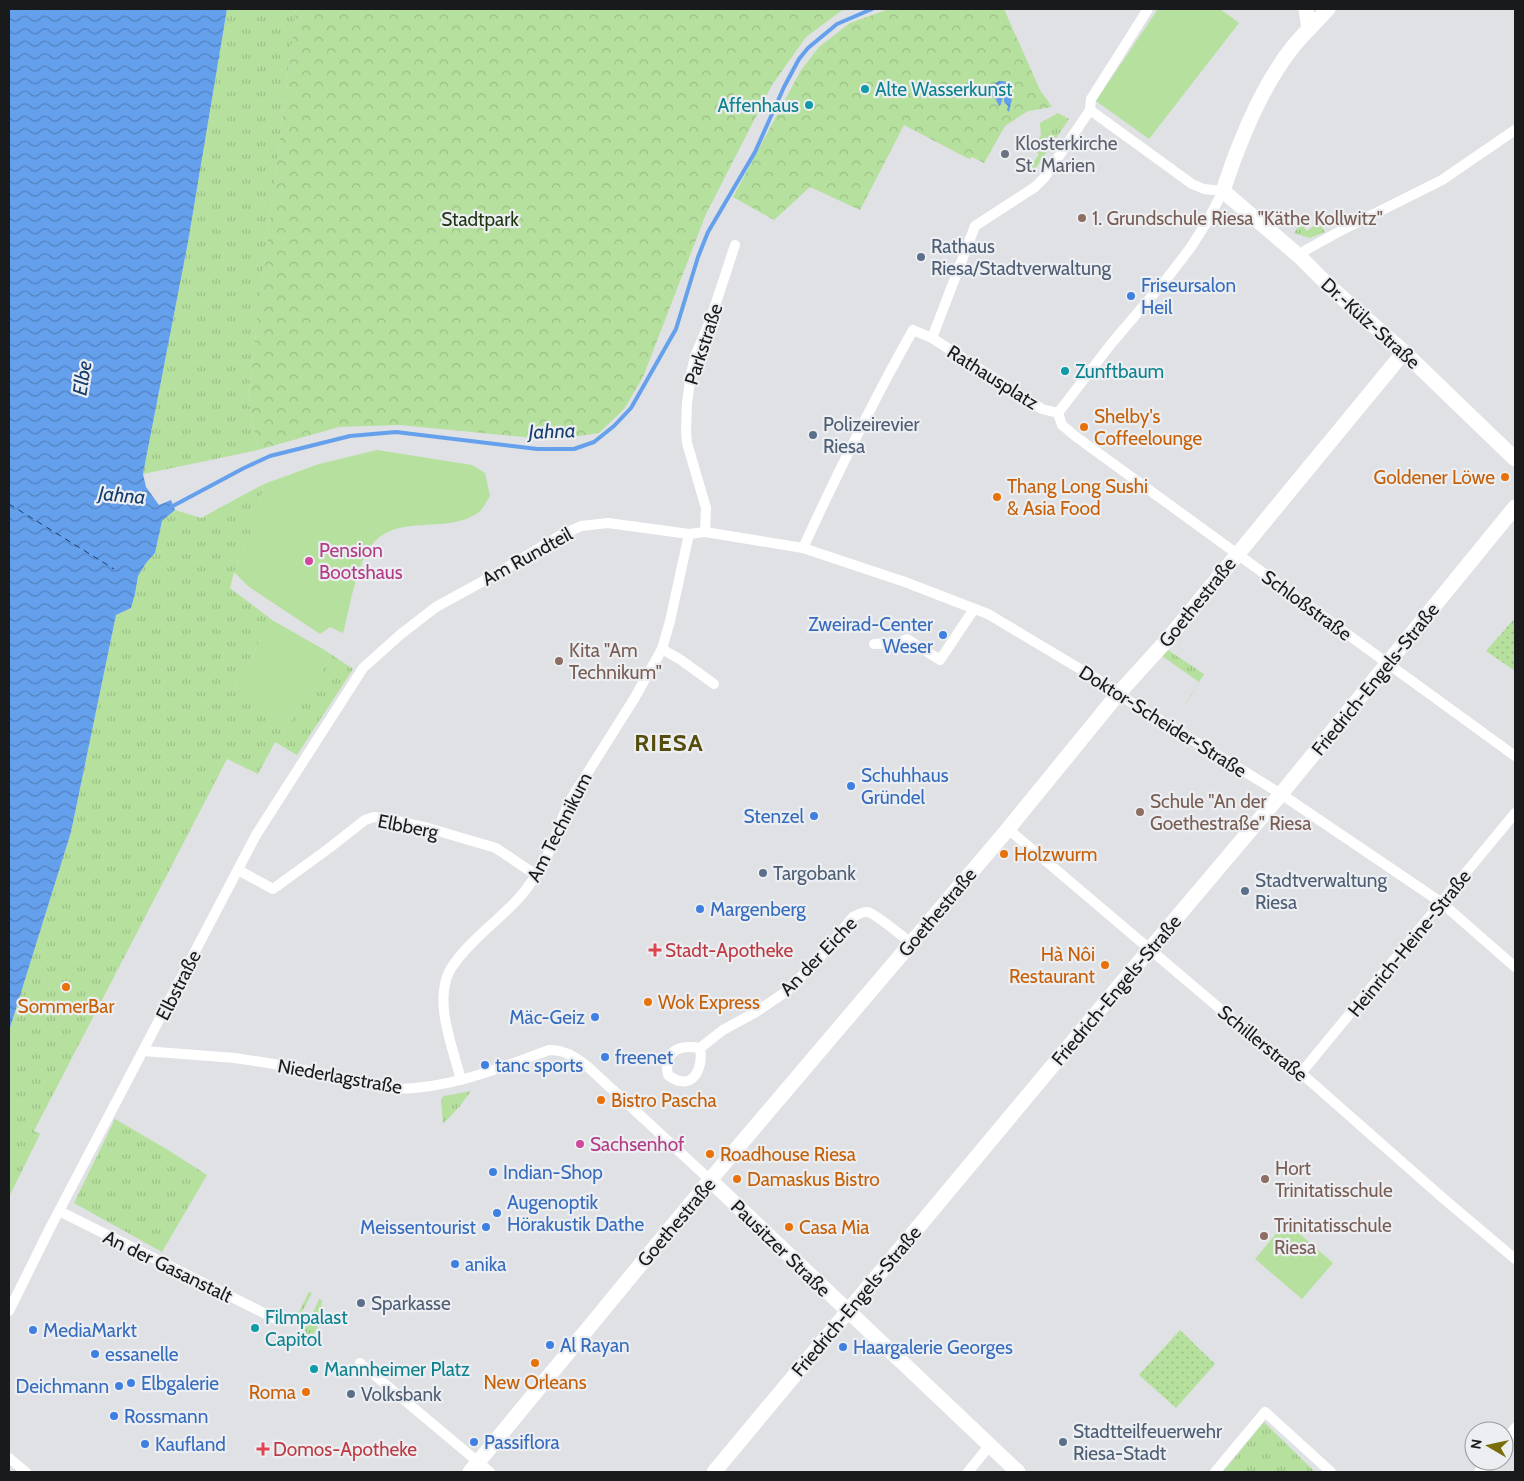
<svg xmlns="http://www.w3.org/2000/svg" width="1524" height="1481" font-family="Cabin,sans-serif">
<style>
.grass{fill:url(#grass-tufts)}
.park{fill:url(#park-crowns)}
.garden{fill:url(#garden-dots)}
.pitch{fill:#b6e09d}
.water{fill:url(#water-waves)}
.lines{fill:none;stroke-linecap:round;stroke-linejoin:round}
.stream{stroke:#65a0ed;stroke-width:4}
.ferry{stroke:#153d6e;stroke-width:1;stroke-dasharray:6 5;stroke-linecap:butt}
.street{stroke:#fff;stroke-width:10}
.secondary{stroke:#fff;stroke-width:15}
.culture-dot{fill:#0f9aa8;stroke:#eceef1;stroke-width:2}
.worship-dot{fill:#6b7280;stroke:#eceef1;stroke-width:2}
.education-dot{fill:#8d6e63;stroke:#eceef1;stroke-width:2}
.service-dot{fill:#5c6f8a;stroke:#eceef1;stroke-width:2}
.shop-dot{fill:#3f7fe0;stroke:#eceef1;stroke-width:2}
.food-dot{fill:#e8710a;stroke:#eceef1;stroke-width:2}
.hotel-dot{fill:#d1479c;stroke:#eceef1;stroke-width:2}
.health-dot{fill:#e0444e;stroke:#eceef1;stroke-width:2}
.labels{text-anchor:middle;stroke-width:4.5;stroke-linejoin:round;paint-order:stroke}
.culture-label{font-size:19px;fill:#0d838f;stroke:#eceef1;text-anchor:start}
.worship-label{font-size:19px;fill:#5b616d;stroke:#eceef1;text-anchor:start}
.education-label{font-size:19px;fill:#785e54;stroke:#eceef1;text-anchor:start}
.park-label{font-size:19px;fill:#1f3411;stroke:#eceef1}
.service-label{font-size:19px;fill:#4e5e75;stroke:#eceef1;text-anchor:start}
.shop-label{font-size:19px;fill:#366cbe;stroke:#eceef1;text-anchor:start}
.street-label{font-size:19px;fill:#191a1b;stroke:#eceef1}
.food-label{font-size:19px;fill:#c56008;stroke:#eceef1;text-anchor:start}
.hotel-label{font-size:19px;fill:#b23c85;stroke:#eceef1;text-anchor:start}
.health-label{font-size:19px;fill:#be3a42;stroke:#eceef1;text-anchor:start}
.water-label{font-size:20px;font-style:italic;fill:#153d6e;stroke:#eceef1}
.district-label{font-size:24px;font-weight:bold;letter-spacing:1px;fill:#554d0e;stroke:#eceef1}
</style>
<defs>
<pattern id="grass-tufts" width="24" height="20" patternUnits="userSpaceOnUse" patternTransform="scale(1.25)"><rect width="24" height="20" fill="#b6e09d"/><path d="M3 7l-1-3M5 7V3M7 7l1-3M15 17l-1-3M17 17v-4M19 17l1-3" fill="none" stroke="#9cc087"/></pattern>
<pattern id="park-crowns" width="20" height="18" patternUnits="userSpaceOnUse" patternTransform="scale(1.25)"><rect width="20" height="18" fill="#b6e09d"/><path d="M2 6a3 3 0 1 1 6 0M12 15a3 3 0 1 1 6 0" fill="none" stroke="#9cc087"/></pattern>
<pattern id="garden-dots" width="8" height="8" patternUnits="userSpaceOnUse" patternTransform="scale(1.25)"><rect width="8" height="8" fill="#b6e09d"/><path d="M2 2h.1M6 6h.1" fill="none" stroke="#9cc087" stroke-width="1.8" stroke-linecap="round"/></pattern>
<pattern id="water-waves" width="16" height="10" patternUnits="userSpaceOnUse" patternTransform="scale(1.25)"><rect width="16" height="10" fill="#65a0ed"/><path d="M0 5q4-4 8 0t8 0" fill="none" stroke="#5282bf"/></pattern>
</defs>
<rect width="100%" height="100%" fill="#dfe1e4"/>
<!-- grass -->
<g class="grass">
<polygon points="227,9 296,9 248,397 258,450 143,474 188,242"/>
<polygon points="1058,113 1069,119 1035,169 1031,166 1039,154 1033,149 1041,135 1040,123"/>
<polygon points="1226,212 1232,214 1226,220 1223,226 1212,227 1219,214"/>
<polygon points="1319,222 1325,232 1310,238 1294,233 1301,223 1307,231"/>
<polygon points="264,484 256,518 234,572 230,588 272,620 235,686 290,722 329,660 323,649 353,669 297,755 275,742 258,774 227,759 34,1131 40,1134 9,1197 9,1031 71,832 116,615 131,608 135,594 138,576 146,563 155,553 162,521 175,510 201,518"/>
<polygon points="1168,650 1204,674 1186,704 1186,703 1199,682 1162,656"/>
<polygon points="471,1091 460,1106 443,1124 441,1099 444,1096"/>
<polygon points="115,1119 168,1150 207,1175 162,1252 74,1203"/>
<polygon points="309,1292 312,1293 302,1312 303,1316 307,1318 311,1317 319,1299 322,1300 320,1323 313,1335 304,1338 296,1318"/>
<polygon points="1264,1422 1315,1472 1223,1472"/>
</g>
<!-- park -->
<g class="park">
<polygon points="296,9 847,9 841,11 806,37 772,85 706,214 643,377 624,409 599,433 554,440 400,425 339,427 258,450 248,397"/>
<polygon points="889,9 1004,9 1040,90 1052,107 1028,111 1005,126 984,163 972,157 969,159 904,125 860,210 810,187 774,220 733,197 801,70 819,47 850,23"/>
</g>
<!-- garden -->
<g class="garden">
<polygon points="1515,618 1515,671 1486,651"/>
<polygon points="1180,1330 1215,1364 1176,1408 1139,1375"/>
</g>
<!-- pitch -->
<g class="pitch">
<polygon points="1158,9 1220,9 1239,23 1149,139 1096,101"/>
<path d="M 377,450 L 472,465 L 485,473 L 490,496 C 486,501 484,508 479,512 C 446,537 391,509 367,552 C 354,576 350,607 343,633 L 330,627 L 320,634 L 249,587 L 234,572 L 256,518 L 264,484 L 319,464 Z"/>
<polygon points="272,620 323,649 329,660 290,722 235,686"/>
<polygon points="1286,1222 1333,1263 1302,1299 1255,1259"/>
</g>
<!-- water -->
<g class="water">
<polygon points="9,9 227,9 188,242 143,474 146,487 159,505 171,500 175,510 162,521 155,553 146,563 138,576 135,594 131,608 116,615 71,832 9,1031"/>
<polygon points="999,81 1003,81 1006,82 1006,85 1003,92 1012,99 1009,112 1007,110 1008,106 1004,102 1004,95 1000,106 999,106 995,98 986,93 991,86"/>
</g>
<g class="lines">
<!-- stream -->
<polyline class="stream" points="171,507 244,468 270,456 350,436 396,432 537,449 574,449 594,442 614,426 631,408 676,329 698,257 708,232 755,152 784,87 799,59 808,48 837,24 872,9"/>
<!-- ferry -->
<polyline class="ferry" points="9,504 114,569"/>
<!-- street -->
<g class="street">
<polyline points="1090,110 1091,99 1148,9"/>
<polyline points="1299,256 1306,250 1342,230 1442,180 1515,130"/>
<polyline points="932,338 975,226 1035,187 1045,177 1090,110"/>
<polyline points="1058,413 1062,425 1075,436 1515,756"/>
<polyline points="1058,413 1111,344 1168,277 1191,247 1208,220 1223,191 1204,189 1192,184 1090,110"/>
<polyline points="705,532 706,508 687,443 686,431 687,403 691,373 696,354 710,321 735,245"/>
<path d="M 803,548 C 837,474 873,401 913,330 L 932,338 L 1042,409 L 1058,413"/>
<polyline points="874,644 898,643 907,639 940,660 974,609"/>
<polyline points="662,649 681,660 714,684"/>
<polyline points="1008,829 1271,1052 1293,1069 1301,1073 1444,1199 1515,1259"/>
<polyline points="238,870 273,889 328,849 365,820 374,817 384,818 428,828 496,848 536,875"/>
<path d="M 700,1048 C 704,1070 691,1093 668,1075 C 663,1052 678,1044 700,1048 L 723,1030 L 756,1012 L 787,991 L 821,956 L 853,917 C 857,915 863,911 868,912 C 876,914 903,937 911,943"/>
<path d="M 144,1051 L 235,1058 L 274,1064 L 396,1089 C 449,1089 500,1068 549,1050 C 565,1050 575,1057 587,1066 L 710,1180"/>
<polyline points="1301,1073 1515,813"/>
<path d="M 461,1080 C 453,1048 434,1003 449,972 C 457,957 470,945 481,934 C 497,919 514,906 527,888 C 536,876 545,863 550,849 C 558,832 562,816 571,799 L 634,699 L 662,649 L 670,621 L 689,534"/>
<polyline points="59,1211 278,1320"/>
<polyline points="9,1311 50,1228 256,835 363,668 401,634 436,607 496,574 561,535 581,526 608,523 689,534 705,532 803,548 905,582 988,614 1102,682 1118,694 1281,794 1442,903 1515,967"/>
<polyline points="360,1363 490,1472"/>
<polyline points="1504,1442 1515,1428"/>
<polyline points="9,1458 26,1472"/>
<polyline points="968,1472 990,1445"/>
<polyline points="1215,1472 1265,1412 1331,1472"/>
<polyline points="1479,1472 1488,1461"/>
</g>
<!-- secondary -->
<g class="secondary">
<polyline points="1306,9 1309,29"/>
<path d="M 1328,9 C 1316,22 1303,34 1292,48 C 1262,86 1238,145 1223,191 L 1299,256 L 1330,287 L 1404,352 L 1515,459"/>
<polyline points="710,1180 1018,1472"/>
<polyline points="470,1472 710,1180 1008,829 1118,694 1167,640 1404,352"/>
<polyline points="714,1472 1134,968 1281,794 1515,507"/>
</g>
</g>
<!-- markers -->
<g class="culture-dot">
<circle cx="865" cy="89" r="5"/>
<circle cx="809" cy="105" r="5"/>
<circle cx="1065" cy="371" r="5"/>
<circle cx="255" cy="1328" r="5"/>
<circle cx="314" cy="1369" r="5"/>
</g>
<circle class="worship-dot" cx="1005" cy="154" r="5"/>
<g class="education-dot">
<circle cx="1082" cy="218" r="5"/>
<circle cx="559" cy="661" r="5"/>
<circle cx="1140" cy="812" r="5"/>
<circle cx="1265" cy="1179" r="5"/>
<circle cx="1264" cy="1236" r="5"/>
</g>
<g class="service-dot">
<circle cx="921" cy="257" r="5"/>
<circle cx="813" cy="435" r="5"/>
<circle cx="763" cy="873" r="5"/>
<circle cx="1245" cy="891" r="5"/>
<circle cx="361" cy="1303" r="5"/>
<circle cx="351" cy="1394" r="5"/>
<circle cx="1063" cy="1442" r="5"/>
</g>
<g class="shop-dot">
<circle cx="1131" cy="296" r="5"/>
<circle cx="943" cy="635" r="5"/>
<circle cx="851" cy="786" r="5"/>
<circle cx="814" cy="816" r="5"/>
<circle cx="700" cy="909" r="5"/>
<circle cx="595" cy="1017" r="5"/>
<circle cx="605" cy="1057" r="5"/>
<circle cx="485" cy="1065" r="5"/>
<circle cx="493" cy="1172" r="5"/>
<circle cx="497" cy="1213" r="5"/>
<circle cx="486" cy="1227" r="5"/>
<circle cx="455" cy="1264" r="5"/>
<circle cx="33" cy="1330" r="5"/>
<circle cx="550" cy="1345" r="5"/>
<circle cx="843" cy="1347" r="5"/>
<circle cx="95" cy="1354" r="5"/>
<circle cx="131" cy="1383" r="5"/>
<circle cx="119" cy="1386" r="5"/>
<circle cx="114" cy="1416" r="5"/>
<circle cx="474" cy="1442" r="5"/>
<circle cx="145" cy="1444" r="5"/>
</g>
<g class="food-dot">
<circle cx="1084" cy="427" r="5"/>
<circle cx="1505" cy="477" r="5"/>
<circle cx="997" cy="497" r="5"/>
<circle cx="1004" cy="854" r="5"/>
<circle cx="1105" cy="965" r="5"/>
<circle cx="66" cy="987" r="5"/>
<circle cx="648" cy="1002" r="5"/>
<circle cx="601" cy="1100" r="5"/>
<circle cx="710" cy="1154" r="5"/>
<circle cx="737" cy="1179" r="5"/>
<circle cx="789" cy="1227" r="5"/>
<circle cx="535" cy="1363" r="5"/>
<circle cx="306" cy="1392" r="5"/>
</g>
<g class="hotel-dot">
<circle cx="309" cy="561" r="5"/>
<circle cx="580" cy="1144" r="5"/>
</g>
<g class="health-dot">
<path d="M652.5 942.5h5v5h5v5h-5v5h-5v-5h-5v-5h5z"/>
<path d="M260.5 1441.5h5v5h5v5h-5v5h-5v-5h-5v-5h5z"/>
</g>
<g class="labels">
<!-- culture labels -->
<g class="culture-label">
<text x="875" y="96">Alte Wasserkunst</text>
<text x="799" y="112" text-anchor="end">Affenhaus</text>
<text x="1075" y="378">Zunftbaum</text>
<text x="265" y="1324">Filmpalast<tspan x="265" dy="22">Capitol</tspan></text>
<text x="324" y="1376">Mannheimer Platz</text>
</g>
<!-- worship labels -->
<g class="worship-label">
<text x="1015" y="150">Klosterkirche<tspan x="1015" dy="22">St. Marien</tspan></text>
</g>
<!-- education labels -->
<g class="education-label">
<text x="1092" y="225">1. Grundschule Riesa "Käthe Kollwitz"</text>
<text x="569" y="657">Kita "Am<tspan x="569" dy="22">Technikum"</tspan></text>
<text x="1150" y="808">Schule "An der<tspan x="1150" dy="22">Goethestraße" Riesa</tspan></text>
<text x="1275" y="1175">Hort<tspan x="1275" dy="22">Trinitatisschule</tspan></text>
<text x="1274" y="1232">Trinitatisschule<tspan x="1274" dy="22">Riesa</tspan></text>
</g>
<!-- park labels -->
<g class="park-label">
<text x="480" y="226">Stadtpark</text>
</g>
<!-- service labels -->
<g class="service-label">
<text x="931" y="253">Rathaus<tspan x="931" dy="22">Riesa/Stadtverwaltung</tspan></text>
<text x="823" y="431">Polizeirevier<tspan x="823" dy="22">Riesa</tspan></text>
<text x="773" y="880">Targobank</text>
<text x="1255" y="887">Stadtverwaltung<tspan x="1255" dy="22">Riesa</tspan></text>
<text x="371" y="1310">Sparkasse</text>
<text x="361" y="1401">Volksbank</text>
<text x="1073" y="1438">Stadtteilfeuerwehr<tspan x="1073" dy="22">Riesa-Stadt</tspan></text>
</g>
<!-- shop labels -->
<g class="shop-label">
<text x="1141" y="292">Friseursalon<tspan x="1141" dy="22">Heil</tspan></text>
<text x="933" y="631" text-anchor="end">Zweirad-Center<tspan x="933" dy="22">Weser</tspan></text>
<text x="861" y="782">Schuhhaus<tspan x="861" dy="22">Gründel</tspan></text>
<text x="804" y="823" text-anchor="end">Stenzel</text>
<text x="710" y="916">Margenberg</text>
<text x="585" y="1024" text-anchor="end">Mäc-Geiz</text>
<text x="615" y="1064">freenet</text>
<text x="495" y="1072">tanc sports</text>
<text x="503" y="1179">Indian-Shop</text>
<text x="507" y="1209">Augenoptik<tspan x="507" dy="22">Hörakustik Dathe</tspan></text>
<text x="476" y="1234" text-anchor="end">Meissentourist</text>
<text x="465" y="1271">anika</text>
<text x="43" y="1337">MediaMarkt</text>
<text x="560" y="1352">Al Rayan</text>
<text x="853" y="1354">Haargalerie Georges</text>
<text x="105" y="1361">essanelle</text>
<text x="141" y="1390">Elbgalerie</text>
<text x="109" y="1393" text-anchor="end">Deichmann</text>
<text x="124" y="1423">Rossmann</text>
<text x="484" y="1449">Passiflora</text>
<text x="155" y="1451">Kaufland</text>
</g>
<!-- street labels -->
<g class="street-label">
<text transform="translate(1371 323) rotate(42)" y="7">Dr.-Külz-Straße</text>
<text transform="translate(703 344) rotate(-72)" y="7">Parkstraße</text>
<text transform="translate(993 377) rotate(32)" y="7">Rathausplatz</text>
<text transform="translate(527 556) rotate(-29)" y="7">Am Rundteil</text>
<text transform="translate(1197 602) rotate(-51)" y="7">Goethestraße</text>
<text transform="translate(1307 605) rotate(36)" y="7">Schloßstraße</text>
<text transform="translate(1375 679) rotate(-51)" y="7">Friedrich-Engels-Straße</text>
<text transform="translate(1163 721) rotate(32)" y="7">Doktor-Scheider-Straße</text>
<text transform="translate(408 826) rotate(11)" y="7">Elbberg</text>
<text transform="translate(559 827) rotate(-63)" y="7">Am Technikum</text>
<text transform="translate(937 912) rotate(-50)" y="7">Goethestraße</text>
<text transform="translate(1409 943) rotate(-51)" y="7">Heinrich-Heine-Straße</text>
<text transform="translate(818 956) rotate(-46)" y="7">An der Eiche</text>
<text transform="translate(178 985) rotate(-63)" y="7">Elbstraße</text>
<text transform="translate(1116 990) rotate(-50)" y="7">Friedrich-Engels-Straße</text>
<text transform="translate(1263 1043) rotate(39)" y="7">Schillerstraße</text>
<text transform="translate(340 1076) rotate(10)" y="7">Niederlagstraße</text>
<text transform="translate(676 1222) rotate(-50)" y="7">Goethestraße</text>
<text transform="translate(781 1248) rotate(44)" y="7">Pausitzer Straße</text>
<text transform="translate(168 1266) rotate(26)" y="7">An der Gasanstalt</text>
<text transform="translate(856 1301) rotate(-50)" y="7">Friedrich-Engels-Straße</text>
</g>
<!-- food labels -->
<g class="food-label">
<text x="1094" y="423">Shelby's<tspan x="1094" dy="22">Coffeelounge</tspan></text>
<text x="1495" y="484" text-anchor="end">Goldener Löwe</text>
<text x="1007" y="493">Thang Long Sushi<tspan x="1007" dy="22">&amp; Asia Food</tspan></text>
<text x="1014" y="861">Holzwurm</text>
<text x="1095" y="961" text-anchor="end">Hà Nôi<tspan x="1095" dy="22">Restaurant</tspan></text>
<text x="658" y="1009">Wok Express</text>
<text x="66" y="1013" text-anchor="middle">SommerBar</text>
<text x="611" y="1107">Bistro Pascha</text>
<text x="720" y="1161">Roadhouse Riesa</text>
<text x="747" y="1186">Damaskus Bistro</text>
<text x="799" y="1234">Casa Mia</text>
<text x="535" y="1389" text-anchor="middle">New Orleans</text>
<text x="296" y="1399" text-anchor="end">Roma</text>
</g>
<!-- hotel labels -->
<g class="hotel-label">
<text x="319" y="557">Pension<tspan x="319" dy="22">Bootshaus</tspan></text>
<text x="590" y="1151">Sachsenhof</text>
</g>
<!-- health labels -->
<g class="health-label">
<text x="665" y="957">Stadt-Apotheke</text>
<text x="273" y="1456">Domos-Apotheke</text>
</g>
<!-- water labels -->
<g class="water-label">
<text transform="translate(82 378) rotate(-81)" y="7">Elbe</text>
<text transform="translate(552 431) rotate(-2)" y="7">Jahna</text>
<text transform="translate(122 495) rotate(5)" y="7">Jahna</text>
</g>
<!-- district labels -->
<g class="district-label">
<text x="669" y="751">RIESA</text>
</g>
</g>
<!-- border -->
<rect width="1524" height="1481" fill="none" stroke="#191a1b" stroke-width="20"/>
<!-- north arrow -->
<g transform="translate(1489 1446) rotate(279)"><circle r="24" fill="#eceef1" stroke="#98999b"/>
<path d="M0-4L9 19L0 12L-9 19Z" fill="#796e0b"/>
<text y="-8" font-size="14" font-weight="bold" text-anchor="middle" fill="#191a1b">N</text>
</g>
</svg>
